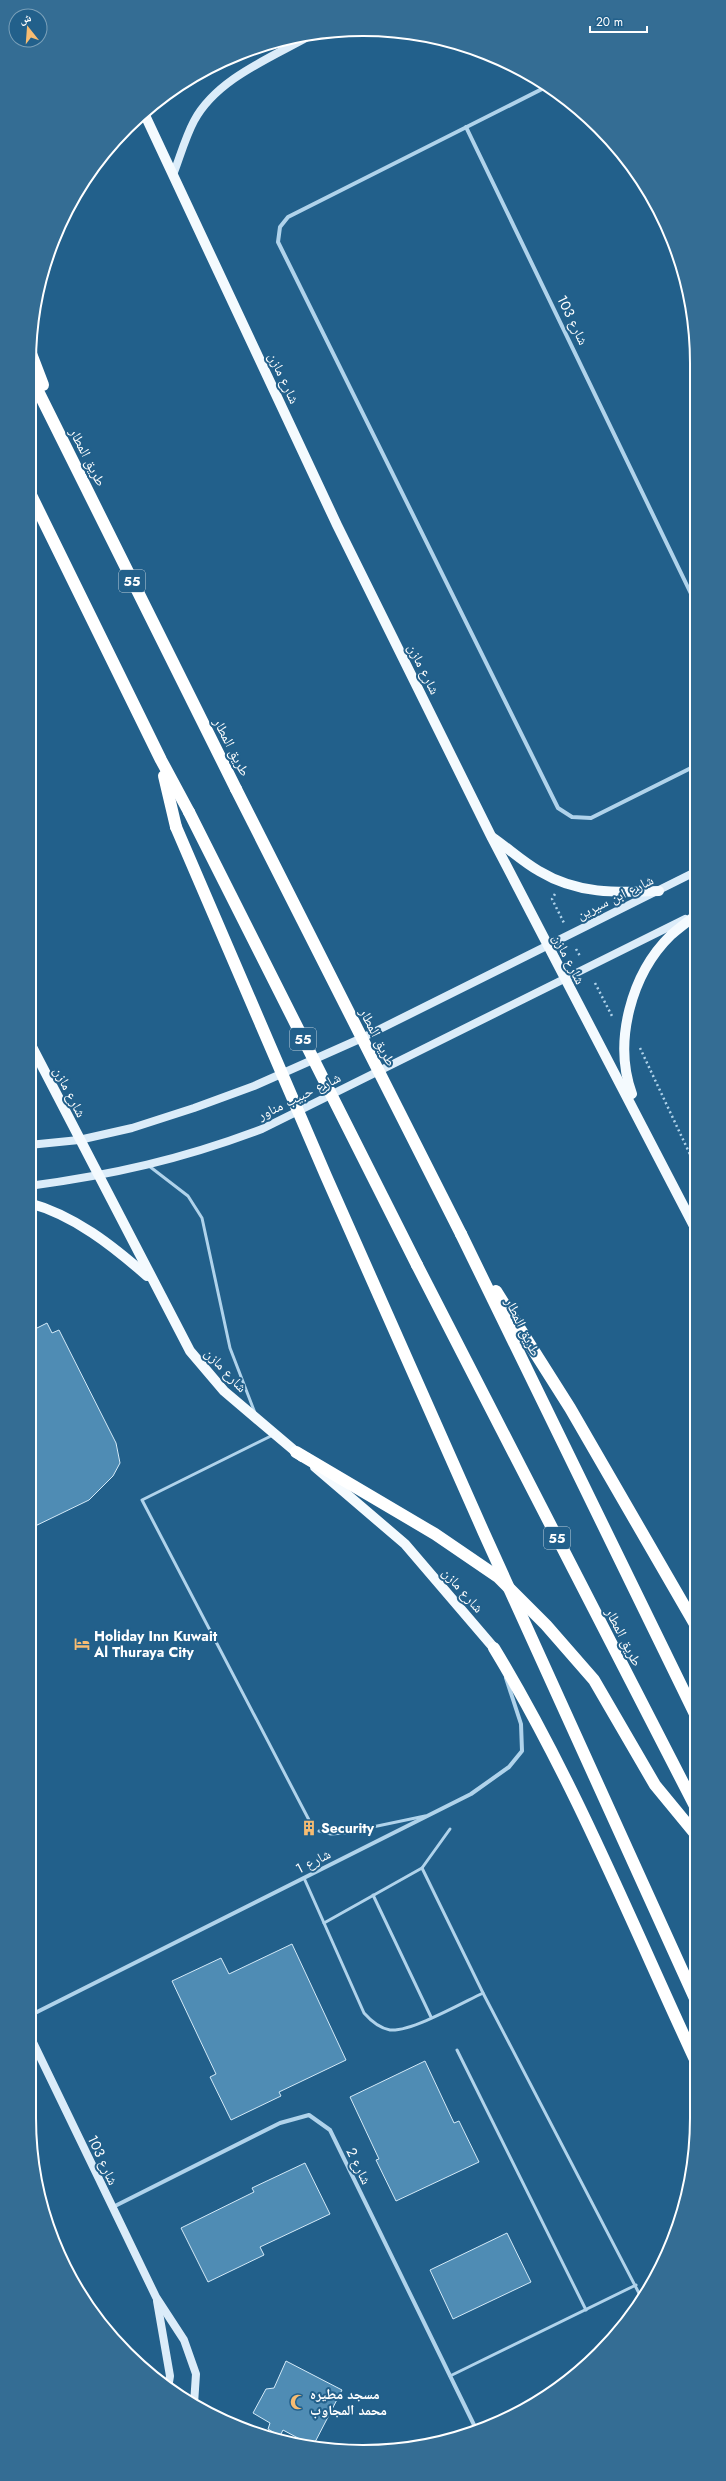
<svg xmlns="http://www.w3.org/2000/svg" width="726" height="2481" font-family="Jost,'Noto Naskh Arabic',sans-serif">
<style>
.building{fill:#4f8cb4;stroke:#d4eaf8}
.lines{fill:none;stroke-linecap:round;stroke-linejoin:round}
.path{stroke:#b0d3eb;stroke-width:2.5;stroke-dasharray:2 3;stroke-linecap:butt}
.lane{stroke:#b0d3eb;stroke-width:3}
.street{stroke:#b0d3eb;stroke-width:4}
.secondary{stroke:#dbecf9;stroke-width:8}
.primary{stroke:#f4fafe;stroke-width:10}
.highway{stroke:#fff;stroke-width:12}
.highway-bridge{stroke:#fff;stroke-width:12}
.labels{text-anchor:middle;stroke-width:4;stroke-linejoin:round;paint-order:stroke}
.shield{fill:#22608b;stroke:#bdcfdc;stroke-width:1}
.shield-label{font-size:13px;font-weight:bold;fill:#fff}
.street-label{font-size:14px;fill:#fff;stroke:#22608b}
.poi-label{font-size:14px;font-weight:bold;fill:#fff;stroke:#22608b;text-anchor:start}
.rim{fill:none;stroke:#fff;stroke-width:2}
</style>
<rect width="100%" height="100%" fill="#22608b"/>
<!-- building -->
<g class="building">
<polygon points="47,1323 52,1333 59,1330 116,1443 120,1463 113,1476 89,1500 29,1529 29,1332"/>
<polygon points="292,1944 346,2060 279,2092 281,2096 231,2120 210,2077 216,2074 172,1981 221,1958 229,1974"/>
<polygon points="425,2061 454,2123 459,2121 479,2162 396,2201 376,2160 379,2159 350,2097"/>
<polygon points="305,2163 330,2214 260,2247 264,2255 208,2282 181,2228 254,2192 252,2188"/>
<polygon points="507,2233 531,2282 453,2319 430,2270"/>
<polygon points="286,2361 342,2390 313,2446 283,2430 280,2436 268,2429 270,2423 253,2413 266,2389 274,2388"/>
</g>
<g class="lines">
<!-- path -->
<g class="path">
<polyline points="555,894 552,899 564,923"/>
<polyline points="576,949 580,956"/>
<polyline points="595,983 613,1018"/>
<polyline points="640,1048 695,1165"/>
</g>
<!-- lane -->
<g class="lane">
<polyline points="149,1166 188,1196 202,1218 230,1348 255,1413"/>
<polyline points="273,1435 142,1500 309,1820"/>
<polyline points="319,1831 331,1834 344,1833 425,1816"/>
<polyline points="422,1868 450,1829"/>
<path d="M 304,1878 L 364,2013 C 371,2021 379,2028 390,2030 C 411,2032 462,2003 483,1993"/>
<polyline points="373,1895 431,2017"/>
<polyline points="324,1923 422,1868 483,1993 642,2299"/>
<polyline points="457,2050 586,2310"/>
<polyline points="450,2376 636,2285"/>
</g>
<!-- street -->
<g class="street">
<polyline points="544,88 288,217 280,227 278,242 558,808 572,817 591,818 695,766"/>
<polyline points="466,127 695,602"/>
<polyline points="29,2016 471,1794 509,1767 522,1751 521,1724 506,1678"/>
<polyline points="113,2207 280,2123 309,2115 330,2130 477,2431"/>
</g>
<!-- secondary -->
<g class="secondary">
<path d="M 173,175 C 180,157 185,138 194,121 C 217,78 273,57 313,34"/>
<polyline points="29,1145 79,1140 132,1128 194,1108 254,1086 362,1038 695,872"/>
<path d="M 29,1186 C 112,1175 183,1159 262,1129 L 685,919"/>
<polyline points="29,2034 156,2297 184,2340 196,2374 194,2404"/>
<polyline points="157,2301 170,2376 168,2388"/>
</g>
<!-- primary -->
<g class="primary">
<polyline points="144,113 337,525 491,836 696,1230"/>
<path d="M 492,837 C 508,848 523,862 539,871 C 577,894 616,893 659,891"/>
<polyline points="29,1041 190,1351 224,1391 302,1457"/>
<path d="M 632,1094 C 613,1042 631,974 671,935 C 679,928 687,922 695,916"/>
<path d="M 29,1203 C 74,1215 113,1246 147,1276"/>
<polyline points="315,1467 405,1544 494,1648"/>
</g>
<!-- highway -->
<g class="highway">
<polyline points="30,351 43,385"/>
<polyline points="29,373 236,789"/>
<polyline points="29,491 161,760 189,812"/>
<polyline points="164,776 176,827"/>
<polyline points="461,1234 696,1716"/>
<polyline points="417,1265 697,1810"/>
<polyline points="496,1291 570,1408 696,1626"/>
<polyline points="296,1452 435,1534 498,1577 546,1625 594,1680 655,1785 697,1836"/>
<path d="M 494,1648 C 574,1780 632,1924 697,2064"/>
</g>
<!-- highway-bridge -->
<g class="highway-bridge">
<polyline points="236,789 461,1234"/>
<polyline points="189,812 417,1265"/>
<polyline points="176,827 326,1176 484,1533 697,2003"/>
</g>
</g>
<!-- icons -->
<defs>
<symbol id="hotel-bare" viewBox="-9 -9 18 18"><path d="M-6-4.5h1.5V1H6V5H4.5V3h-9V5H-6ZM-4 0a1.8 1.8 0 1 1 3.6 0ZM.5 0V-2.5h3Q6-2.5 6 0Z" fill="#f7bc72" stroke="#22608b" stroke-width="2.5" paint-order="stroke"/></symbol>
<symbol id="building-bare" viewBox="-9 -9 18 18"><path d="M-4-6H4V6H1V3H-1V6H-4ZM-2.5-4.3h1.7v1.8h-1.7ZM.8-4.3h1.7v1.8H.8ZM-2.5-1h1.7V.8h-1.7ZM.8-1h1.7V.8H.8Z" fill="#f7bc72" stroke="#22608b" stroke-width="2.5" paint-order="stroke"/></symbol>
<symbol id="mosque-bare" viewBox="-9 -9 18 18"><path d="M3.5-4.9A6 6 0 1 0 3.5 4.9A5 5 0 1 1 3.5-4.9Z" fill="#f7bc72" stroke="#22608b" stroke-width="2.5" paint-order="stroke"/></symbol>
</defs>
<g fill-rule="evenodd">
<use href="#hotel-bare" x="71" y="1633" width="22" height="22"/>
<use href="#building-bare" x="298" y="1817" width="22" height="22"/>
<use href="#mosque-bare" x="287" y="2391" width="22" height="22"/>
</g>
<g class="labels">
<!-- shield labels -->
<g class="shield">
<rect x="119" y="570" width="26" height="22" rx="3"/>
<rect x="290" y="1028" width="26" height="22" rx="3"/>
<rect x="544" y="1527" width="26" height="22" rx="3"/>
</g>
<g class="shield-label">
<text x="132" y="586">55</text>
<text x="303" y="1044">55</text>
<text x="557" y="1543">55</text>
</g>
<!-- street labels -->
<g class="street-label">
<text transform="translate(573 320) rotate(64)" y="5">شارع 103</text>
<text transform="translate(284 378) rotate(65)" y="5">شارع مازن</text>
<text transform="translate(88 457) rotate(63)" y="5">طريق المطار</text>
<text transform="translate(424 669) rotate(64)" y="5">شارع مازن</text>
<text transform="translate(232 747) rotate(63)" y="5">طريق المطار</text>
<text transform="translate(615 897) rotate(-26)" y="5">شارع ابن سيرين</text>
<text transform="translate(569 959) rotate(63)" y="5">شارع مازن</text>
<text transform="translate(378 1037) rotate(63)" y="5">طريق المطار</text>
<text transform="translate(70 1092) rotate(63)" y="5">شارع مازن</text>
<text transform="translate(299 1096) rotate(-26)" y="5">شارع حبيب مناور</text>
<text transform="translate(523 1327) rotate(64)" y="5">طريق المطار</text>
<text transform="translate(226 1370) rotate(47)" y="5">شارع مازن</text>
<text transform="translate(463 1590) rotate(49)" y="5">شارع مازن</text>
<text transform="translate(624 1637) rotate(63)" y="5">طريق المطار</text>
<text transform="translate(313 1861) rotate(-27)" y="5">شارع 1</text>
<text transform="translate(103 2160) rotate(65)" y="5">شارع 103</text>
<text transform="translate(359 2166) rotate(64)" y="5">شارع 2</text>
</g>
<!-- poi labels -->
<g class="poi-label">
<text x="94" y="1641">Holiday Inn Kuwait<tspan x="94" dy="16">Al Thuraya City</tspan></text>
<text x="321" y="1833">Security</text>
<text x="310" y="2399">مسجد مطيره<tspan x="310" dy="16">محمد المجاوب</tspan></text>
</g>
</g>
<!-- crop -->
<path d="M0 0H726V2481H0ZM363 36H363A327 327 0 0 1 690 363V2118A327 327 0 0 1 363 2445H363A327 327 0 0 1 36 2118V363A327 327 0 0 1 363 36Z" fill="#346d94" fill-rule="evenodd"/>
<path class="rim" d="M363 36H363A327 327 0 0 1 690 363V2118A327 327 0 0 1 363 2445H363A327 327 0 0 1 36 2118V363A327 327 0 0 1 363 36Z"/>
<!-- north arrow -->
<g transform="translate(28 28) rotate(343)"><circle r="19" fill="#22608b" stroke="#7aa0b9"/>
<path d="M0-3L7 15L0 10L-7 15Z" fill="#f7bc72"/>
<text y="-6" font-size="11" font-weight="bold" text-anchor="middle" fill="#ffffff">ش</text>
</g>
<!-- scale -->
<path d="M590 26v6h57v-6" fill="none" stroke="#ffffff" stroke-width="2"/>
<text x="596" y="26" font-size="12" fill="#ffffff" stroke="#22608b" stroke-width="3" paint-order="stroke">20 m</text>
</svg>
